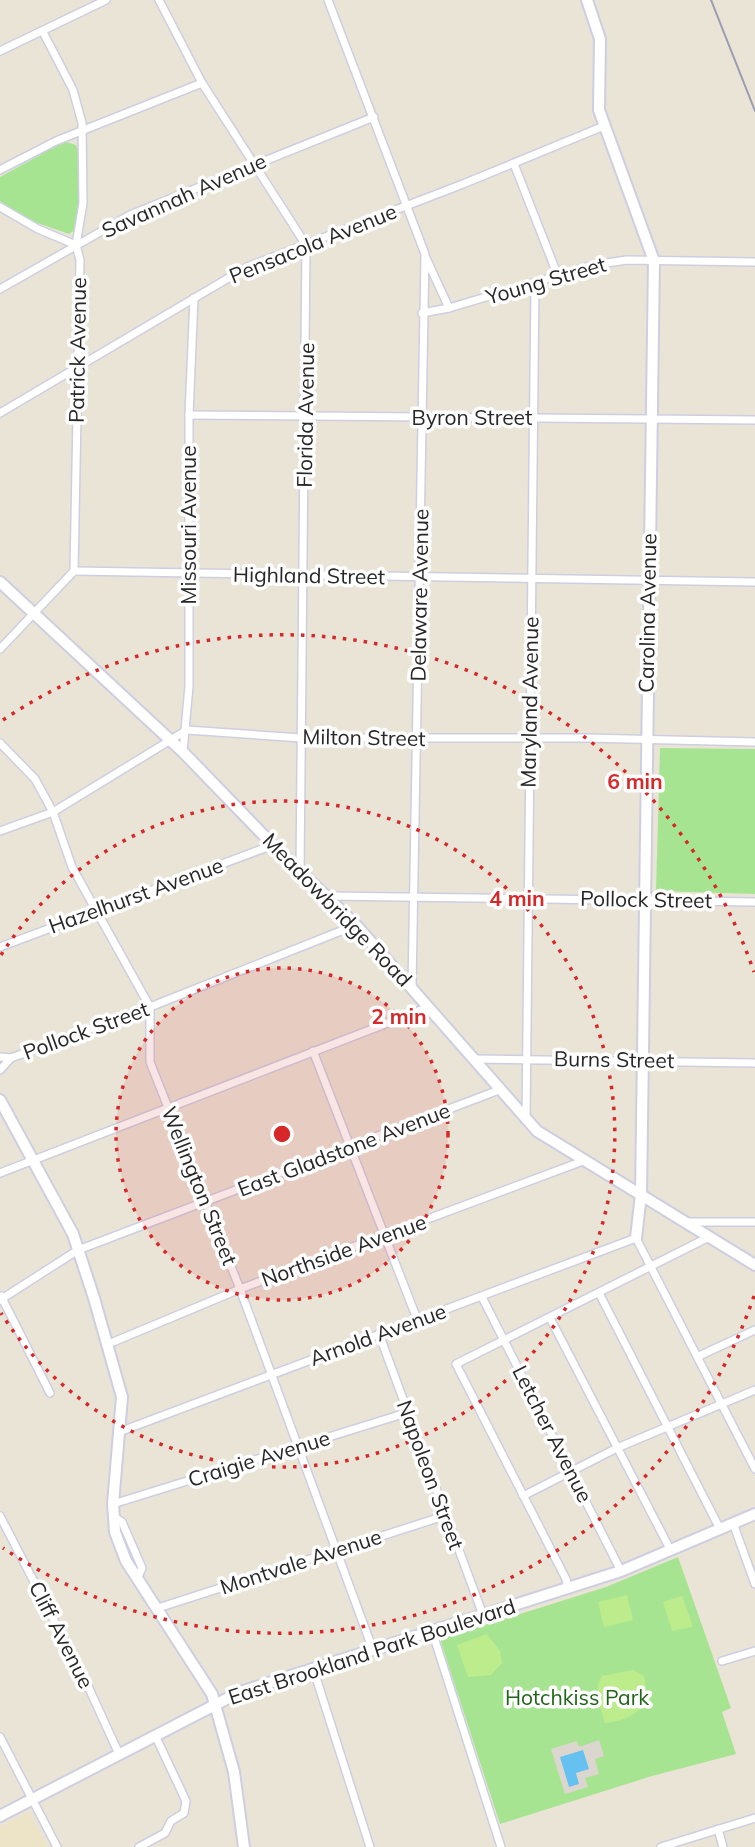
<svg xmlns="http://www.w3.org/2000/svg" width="755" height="1847" font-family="Mulish,sans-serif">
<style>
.education{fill:#ede3c6}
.green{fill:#a7e491}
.pitch{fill:#bcec8c}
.plaza{fill:#dbd7ce}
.water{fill:#66c1f1}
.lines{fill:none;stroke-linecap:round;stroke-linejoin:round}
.street-casing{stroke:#cdcfe1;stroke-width:10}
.secondary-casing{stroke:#cdcfe1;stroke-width:14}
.street{stroke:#fff;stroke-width:7}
.secondary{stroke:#fff;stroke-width:10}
.rail{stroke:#9b9cb2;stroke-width:2}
.ring{fill:none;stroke:#d62828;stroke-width:3.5;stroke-dasharray:3.5 7}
.labels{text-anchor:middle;stroke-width:7;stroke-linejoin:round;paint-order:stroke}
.street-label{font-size:21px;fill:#272727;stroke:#fff}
.park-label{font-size:21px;fill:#216417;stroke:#fff}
.centre{fill:#d62828;stroke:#fff;stroke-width:3.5}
.ring-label{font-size:21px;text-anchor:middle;font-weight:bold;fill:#d62828;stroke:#fff;stroke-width:7;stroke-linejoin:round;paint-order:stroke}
</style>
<rect width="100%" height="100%" fill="#eae4d7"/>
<!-- education -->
<polygon class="education" points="29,1812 47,1847 0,1847 0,1827"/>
<!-- green -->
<g class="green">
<polygon points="63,141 76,145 79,155 78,222 76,229 69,234 29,220 0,201 0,177 44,153 43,149"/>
<polygon points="660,748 755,749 755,894 656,891"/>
<polygon points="678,1557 731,1708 722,1712 736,1754 652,1776 500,1824 440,1639 606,1587"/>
</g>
<!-- pitch -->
<g class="pitch">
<polygon points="627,1595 633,1620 604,1627 598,1602"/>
<polygon points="682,1596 693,1627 672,1631 663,1602"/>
<polygon points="487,1634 500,1651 502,1663 491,1675 468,1677 457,1645"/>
<path d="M 633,1670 L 644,1676 C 652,1708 635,1719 605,1723 C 601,1708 592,1690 602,1676 Z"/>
</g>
<!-- plaza -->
<polygon class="plaza" points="599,1740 604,1756 595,1759 599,1774 585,1778 588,1787 565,1794 551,1749 577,1741 579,1747"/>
<!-- water -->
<polygon class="water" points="583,1750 589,1769 576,1773 579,1784 569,1787 560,1757"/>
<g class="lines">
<defs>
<g id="street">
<polyline points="159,0 202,83 306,245 300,871"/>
<polyline points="328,0 425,254 412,987"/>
<polyline points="0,51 106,0"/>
<polyline points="514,164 558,276"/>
<polyline points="0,170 56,141 202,83"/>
<polyline points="0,207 38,229 76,245"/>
<polyline points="426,258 449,308"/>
<polyline points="0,289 130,215 374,117"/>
<polyline points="422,313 449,308 593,265 627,260 755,262"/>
<polyline points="0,413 247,267 463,184 604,126"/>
<polyline points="189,415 755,420"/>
<polyline points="74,571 755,582"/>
<polyline points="0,649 74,571 80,260 76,245 83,203 82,123 73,90 43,32"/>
<polyline points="0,743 35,779 53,812 72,867 150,1007 150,1062 240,1289 373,1650"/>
<polyline points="183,752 189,686 189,415 194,298"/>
<polyline points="0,831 53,812 187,730 301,738 587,738 755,742"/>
<polyline points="328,896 755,902"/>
<polyline points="0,947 273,845"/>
<polyline points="313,1051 417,1319"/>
<polyline points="0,1057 11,1058 150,1007 356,925"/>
<polyline points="474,1059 755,1063"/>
<polyline points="0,1070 11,1058"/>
<polyline points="526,1120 535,284"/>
<polyline points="0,1173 429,1007"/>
<polyline points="687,1222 755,1222"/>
<polyline points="599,1293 720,1529"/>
<polyline points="1,1296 50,1393"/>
<polyline points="482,1297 621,1571"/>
<polyline points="0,1300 78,1250 499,1090"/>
<polyline points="550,1318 670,1549"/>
<polyline points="379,1334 483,1615"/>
<polyline points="106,1345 240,1289 583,1161"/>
<polyline points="699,1356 755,1330"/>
<polyline points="119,1432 636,1238 755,1469"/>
<polyline points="523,1496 617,1448 755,1390"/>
<polyline points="113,1504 406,1413"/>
<polyline points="0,1516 87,1684 119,1754"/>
<polyline points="113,1516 122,1522 142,1568 137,1579"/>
<polyline points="733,1523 755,1584"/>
<polyline points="568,1589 566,1579 456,1364 709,1237"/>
<polyline points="158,1608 444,1516"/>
<polyline points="432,1631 501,1847"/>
<polyline points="722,1661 755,1651"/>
<polyline points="313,1668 370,1847"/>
<polyline points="0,1737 57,1847"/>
<polyline points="718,1829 723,1847"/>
<polyline points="139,1847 165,1833 171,1821 184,1813 186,1801 155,1735"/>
<polyline points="661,1847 755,1818"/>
</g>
<g id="secondary">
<polyline points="587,0 600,39 599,110 654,261 641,1194 636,1238"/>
<polyline points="0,582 183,752 273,845 356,925 537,1131 755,1265"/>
<polyline points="0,1100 73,1234 94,1298 122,1397 113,1504 115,1532 126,1561 212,1694 234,1772 244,1847"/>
<polyline points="0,1816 240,1692 621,1571 755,1514"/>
</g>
</defs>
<!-- street casing -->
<use href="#street" class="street-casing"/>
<!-- secondary casing -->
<use href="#secondary" class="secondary-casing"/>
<!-- street -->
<use href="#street" class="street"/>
<!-- secondary -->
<use href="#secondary" class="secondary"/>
<!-- rail -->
<polyline class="rail" points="711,0 755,111"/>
</g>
<!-- distance rings -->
<circle cx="282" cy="1134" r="166" fill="#d62828" fill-opacity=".12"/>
<g class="ring">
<circle cx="282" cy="1134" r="166"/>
<path d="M1 955A333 333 0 1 1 1 1313"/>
<path d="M754 1296A499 499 0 0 1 3 1548M3 720A499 499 0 0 1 754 972"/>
</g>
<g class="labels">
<!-- street labels -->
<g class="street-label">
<text transform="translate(184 196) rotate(-24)" y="7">Savannah Avenue</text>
<text transform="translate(313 244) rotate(-22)" y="7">Pensacola Avenue</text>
<text transform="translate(546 281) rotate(-16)" y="7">Young Street</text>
<text transform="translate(78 350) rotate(-89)" y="7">Patrick Avenue</text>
<text transform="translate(306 415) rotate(-89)" y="7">Florida Avenue</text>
<text x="472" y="425">Byron Street</text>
<text transform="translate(189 525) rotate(-90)" y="7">Missouri Avenue</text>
<text transform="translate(309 576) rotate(1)" y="7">Highland Street</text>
<text transform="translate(420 595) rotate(-89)" y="7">Delaware Avenue</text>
<text transform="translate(648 613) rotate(-89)" y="7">Carolina Avenue</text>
<text transform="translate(530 702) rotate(-89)" y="7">Maryland Avenue</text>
<text transform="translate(364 738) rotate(1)" y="7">Milton Street</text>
<text transform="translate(136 896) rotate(-20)" y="7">Hazelhurst Avenue</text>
<text transform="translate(646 900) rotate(1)" y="7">Pollock Street</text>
<text transform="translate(337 910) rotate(46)" y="7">Meadowbridge Road</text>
<text transform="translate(86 1031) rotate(-20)" y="7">Pollock Street</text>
<text transform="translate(614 1060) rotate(1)" y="7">Burns Street</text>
<text transform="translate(344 1150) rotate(-21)" y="7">East Gladstone Avenue</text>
<text transform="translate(199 1186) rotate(68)" y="7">Wellington Street</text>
<text transform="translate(344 1251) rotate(-20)" y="7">Northside Avenue</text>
<text transform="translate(378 1335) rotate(-20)" y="7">Arnold Avenue</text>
<text transform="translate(552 1434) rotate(63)" y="7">Letcher Avenue</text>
<text transform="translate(259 1459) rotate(-17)" y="7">Craigie Avenue</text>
<text transform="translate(430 1475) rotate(70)" y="7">Napoleon Street</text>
<text transform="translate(301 1562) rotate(-18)" y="7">Montvale Avenue</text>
<text transform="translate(61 1635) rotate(63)" y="7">Cliff Avenue</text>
<text transform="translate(372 1652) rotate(-18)" y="7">East Brookland Park Boulevard</text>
</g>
<!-- park labels -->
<g class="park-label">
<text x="577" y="1705">Hotchkiss Park</text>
</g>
</g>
<circle cx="282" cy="1134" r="10" class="centre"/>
<g class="ring-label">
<text x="635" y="789">6 min</text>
<text x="517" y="906">4 min</text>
<text x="399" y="1024">2 min</text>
</g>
</svg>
